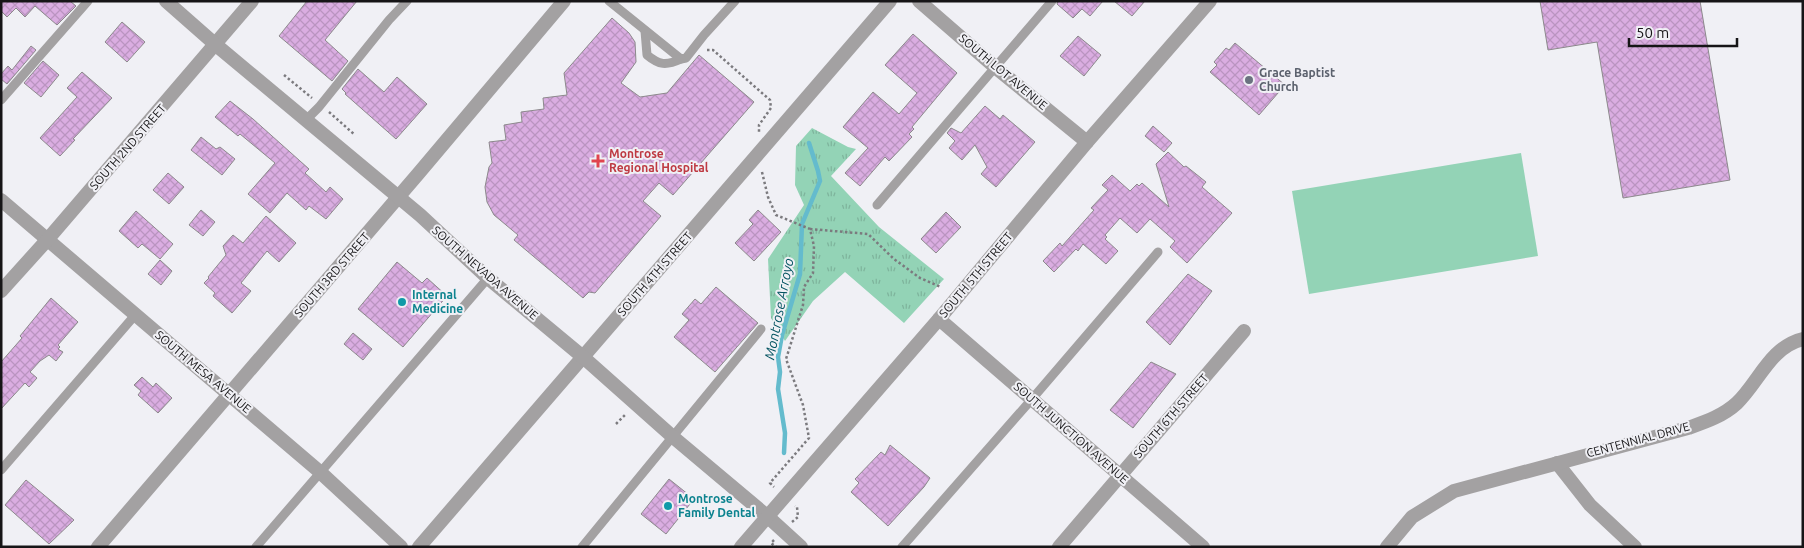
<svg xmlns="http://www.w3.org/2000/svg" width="1804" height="548" font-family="Ubuntu,sans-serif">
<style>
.grass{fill:#93d3b6}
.park{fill:url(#park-tufts)}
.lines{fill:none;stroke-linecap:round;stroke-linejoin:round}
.stream{stroke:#64bbcd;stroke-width:4.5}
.building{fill:url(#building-cross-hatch);stroke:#8c898c}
.path{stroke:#7b7a7e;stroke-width:2.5;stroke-dasharray:2.5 2.5;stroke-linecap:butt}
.service{stroke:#a3a1a2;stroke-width:9}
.minor{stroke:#a3a1a2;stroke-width:14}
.tertiary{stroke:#a3a1a2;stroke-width:14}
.worship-dot{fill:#6b7280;stroke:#f0f0f5;stroke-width:2}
.health-dot{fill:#e0444e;stroke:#f0f0f5;stroke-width:2}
.culture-dot{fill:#0f9aa8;stroke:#f0f0f5;stroke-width:2}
.labels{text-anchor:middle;stroke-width:4;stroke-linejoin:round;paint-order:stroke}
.street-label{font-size:12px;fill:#161517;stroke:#f0f0f5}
.worship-label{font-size:12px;font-weight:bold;fill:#5b616d;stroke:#f0f0f5;text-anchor:start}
.health-label{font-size:12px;font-weight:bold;fill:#be3a42;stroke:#f0f0f5;text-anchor:start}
.culture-label{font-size:12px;font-weight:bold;fill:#0d838f;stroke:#f0f0f5;text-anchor:start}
.water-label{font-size:14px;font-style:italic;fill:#045461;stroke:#f0f0f5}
</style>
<defs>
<pattern id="park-tufts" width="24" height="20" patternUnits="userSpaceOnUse" patternTransform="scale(1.25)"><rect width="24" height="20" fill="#93d3b6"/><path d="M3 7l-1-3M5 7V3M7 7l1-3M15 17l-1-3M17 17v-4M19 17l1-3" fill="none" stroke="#7eb49c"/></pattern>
<pattern id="building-cross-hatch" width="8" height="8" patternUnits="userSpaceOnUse" patternTransform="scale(1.25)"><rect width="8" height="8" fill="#daade1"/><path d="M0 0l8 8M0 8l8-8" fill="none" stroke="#ba94c0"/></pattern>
</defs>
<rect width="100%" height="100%" fill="#f0f0f5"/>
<!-- grass -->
<polygon class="grass" points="1521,153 1538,256 1309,294 1292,191"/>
<!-- park -->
<polygon class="park" points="812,128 848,147 856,149 831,176 879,227 944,279 904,323 845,272 813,301 785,341 771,318 768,259 804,205 795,185 796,146"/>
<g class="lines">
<!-- stream -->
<polyline class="stream" points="784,453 785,433 778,389 780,372 778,357 782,335 800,274 802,224 820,181 818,171 809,143"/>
</g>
<!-- building -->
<g class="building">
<polygon points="1,1 70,1 76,6 57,25 35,6 25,17 16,8 7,17 1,11"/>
<polygon points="307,1 357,1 325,40 348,61 332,81 279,36"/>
<polygon points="1058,1 1103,1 1090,16 1082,9 1073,18 1057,4"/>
<polygon points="1114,1 1145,1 1132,16"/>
<polygon points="1540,1 1700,1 1730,180 1623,198 1597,42 1548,50"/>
<polygon points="612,18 629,33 635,42 636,62 621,83 640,97 667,93 699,55 754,102 673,195 659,183 643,201 661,216 595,293 589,292 583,298 514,240 518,235 494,215 487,202 485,187 489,167 492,163 489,142 506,140 504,125 522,122 521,112 544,109 543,98 567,95 564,73"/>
<polygon points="122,22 145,42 127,62 105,42"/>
<polygon points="913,34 957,73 912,127 914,129 909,134 912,137 889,161 885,157 860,186 845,173 868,148 843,127 873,92 899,114 917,93 885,65"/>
<polygon points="1078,36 1101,55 1084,76 1060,56"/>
<polygon points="1235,43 1285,85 1259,115 1210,72 1217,65 1214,62 1226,48 1229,50"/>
<polygon points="31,46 36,50 7,84 1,79 1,74 8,66 12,70"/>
<polygon points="43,61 59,75 41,97 24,83"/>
<polygon points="358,69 384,92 397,77 427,104 396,139 345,94 346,93 342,89"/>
<polygon points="82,72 112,98 73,139 75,140 60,156 40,138 77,97 67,88"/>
<polygon points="230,101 253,119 309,169 305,173 326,192 330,187 343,199 326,219 309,206 306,210 287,193 270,213 248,194 275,163 240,134 238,136 215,117"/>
<polygon points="985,106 1000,119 1003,115 1035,142 996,187 981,174 987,167 975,145 962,160 949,148 955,141 947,133 951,128 961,133"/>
<polygon points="1153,126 1172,143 1164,152 1145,136"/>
<polygon points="201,137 216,149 220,147 235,159 222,175 191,150"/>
<polygon points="1168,152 1184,167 1186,166 1206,182 1202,187 1232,213 1187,263 1170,247 1175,241 1150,219 1137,233 1120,218 1105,235 1107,237 1105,239 1118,251 1106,264 1083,244 1078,251 1076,249 1054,272 1043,261 1060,243 1062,246 1094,210 1091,208 1108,190 1102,185 1112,175 1130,191 1137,184 1139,186 1142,183 1169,207 1156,164"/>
<polygon points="168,173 184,187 169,204 153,190"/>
<polygon points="201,210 215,222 203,236 189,225"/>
<polygon points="758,210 781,232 754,261 735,243 753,224 749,220"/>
<polygon points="136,211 173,244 160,259 142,244 138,248 119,231"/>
<polygon points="946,212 961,227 936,253 921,239"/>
<polygon points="266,216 296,243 279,262 267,251 241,283 251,291 232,313 213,296 215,293 204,283 209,278 208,277 226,255 223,246 233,235 243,243"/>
<polygon points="160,260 172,271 161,285 148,274"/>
<polygon points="397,262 422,283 427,278 447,296 403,347 358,309"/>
<polygon points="1188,274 1212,291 1170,345 1146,322"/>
<polygon points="716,287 758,323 715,372 674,337 689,320 682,314 695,299 701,304"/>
<polygon points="51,298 78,322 58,345 60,347 58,349 63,352 56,361 49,355 40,361 30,372 37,378 29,387 25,383 1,409 1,362 22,338 20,336"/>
<polygon points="353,333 372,349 363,360 344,344"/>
<polygon points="1151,362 1176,374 1133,428 1110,410"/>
<polygon points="142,377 153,387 156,383 172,398 158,413 138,395 141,391 134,385"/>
<polygon points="890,445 930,478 924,487 888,526 851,492 859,483 855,479 881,452 885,455"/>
<polygon points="669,479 694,499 666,534 641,514"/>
<polygon points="26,480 74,520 49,544 5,505"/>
</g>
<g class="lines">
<!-- path -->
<g class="path">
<polyline points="707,50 713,50 770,100 771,108 759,125 759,132"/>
<polyline points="284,75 312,98"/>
<polyline points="329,112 355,135"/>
<polyline points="762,172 768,197 776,215 810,229 814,246 813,273 804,287 803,305 786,359 803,405 809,438 770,483 774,487"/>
<polyline points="810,229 868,234 894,259 920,278 941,287"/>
<polyline points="616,424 625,415"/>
<polyline points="792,522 798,517 797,507 795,506"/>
<polyline points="774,540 771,543 776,547"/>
</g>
<!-- service -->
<g class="service">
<polyline points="609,1 681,59 686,58 704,35 735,1"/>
<path d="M 645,31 L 647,55 C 659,65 666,66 681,59"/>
<polyline points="1,100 88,1"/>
<polyline points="306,120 319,107 389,20 407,1"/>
<polyline points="877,205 1052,1"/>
<polyline points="1,470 136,314"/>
<polyline points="256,547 488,278"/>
<polyline points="582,547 761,329"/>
<polyline points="902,547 1032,399 1158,252"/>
</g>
<!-- minor -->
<g class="minor">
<polyline points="919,1 995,67 1087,142"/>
<polyline points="1,200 320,472 401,547"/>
<polyline points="1,291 48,239 252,1"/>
<polyline points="1557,463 1590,505 1635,547"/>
<polyline points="767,516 801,547"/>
<polyline points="98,547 418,174 564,1"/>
<polyline points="419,547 890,1"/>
<polyline points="1059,547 1244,331"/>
<path d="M 1387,547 L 1412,517 L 1454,491 L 1688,428 C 1705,422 1723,416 1737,403 C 1759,382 1770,347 1803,339"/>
</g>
<!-- tertiary -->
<g class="tertiary">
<polyline points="166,1 216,45 420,215 488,278 583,357 673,437 767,516"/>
<polyline points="939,319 1203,547"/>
<polyline points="741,547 939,319 1087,142 1210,1"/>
</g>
</g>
<!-- markers -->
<circle class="worship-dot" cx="1249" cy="80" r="5"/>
<path class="health-dot" d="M595.5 153.5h5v5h5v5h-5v5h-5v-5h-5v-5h5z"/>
<g class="culture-dot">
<circle cx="402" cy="302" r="5"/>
<circle cx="668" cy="506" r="5"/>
</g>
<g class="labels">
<!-- street labels -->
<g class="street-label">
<text transform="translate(1003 72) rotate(40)" y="4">SOUTH LOT AVENUE</text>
<text transform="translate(128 147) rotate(-49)" y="4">SOUTH 2ND STREET</text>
<text transform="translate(485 273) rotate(41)" y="4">SOUTH NEVADA AVENUE</text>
<text transform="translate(655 274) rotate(-49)" y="4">SOUTH 4TH STREET</text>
<text transform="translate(332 275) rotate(-49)" y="4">SOUTH 3RD STREET</text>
<text transform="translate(976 275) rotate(-50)" y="4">SOUTH 5TH STREET</text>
<text transform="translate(203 372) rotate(40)" y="4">SOUTH MESA AVENUE</text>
<text transform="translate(1171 416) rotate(-49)" y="4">SOUTH 6TH STREET</text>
<text transform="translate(1071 433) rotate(41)" y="4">SOUTH JUNCTION AVENUE</text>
<text transform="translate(1638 440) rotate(-15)" y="4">CENTENNIAL DRIVE</text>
</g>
<!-- worship labels -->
<g class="worship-label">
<text x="1259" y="77">Grace Baptist<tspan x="1259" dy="14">Church</tspan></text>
</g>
<!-- health labels -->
<g class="health-label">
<text x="609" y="158">Montrose<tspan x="609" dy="14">Regional Hospital</tspan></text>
</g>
<!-- culture labels -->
<g class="culture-label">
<text x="412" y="299">Internal<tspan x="412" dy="14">Medicine</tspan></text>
<text x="678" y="503">Montrose<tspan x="678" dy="14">Family Dental</tspan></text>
</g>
<!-- water labels -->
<g class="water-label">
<text transform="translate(779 309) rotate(-79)" y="5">Montrose Arroyo</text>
</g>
</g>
<!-- border -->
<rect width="1804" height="548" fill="none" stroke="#161517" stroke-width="5"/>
<!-- scale -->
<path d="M1629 38v8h108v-8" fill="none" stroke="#161517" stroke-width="2.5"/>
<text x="1636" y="38" font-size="15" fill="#161517" stroke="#f0f0f5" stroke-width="4" paint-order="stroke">50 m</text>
</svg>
